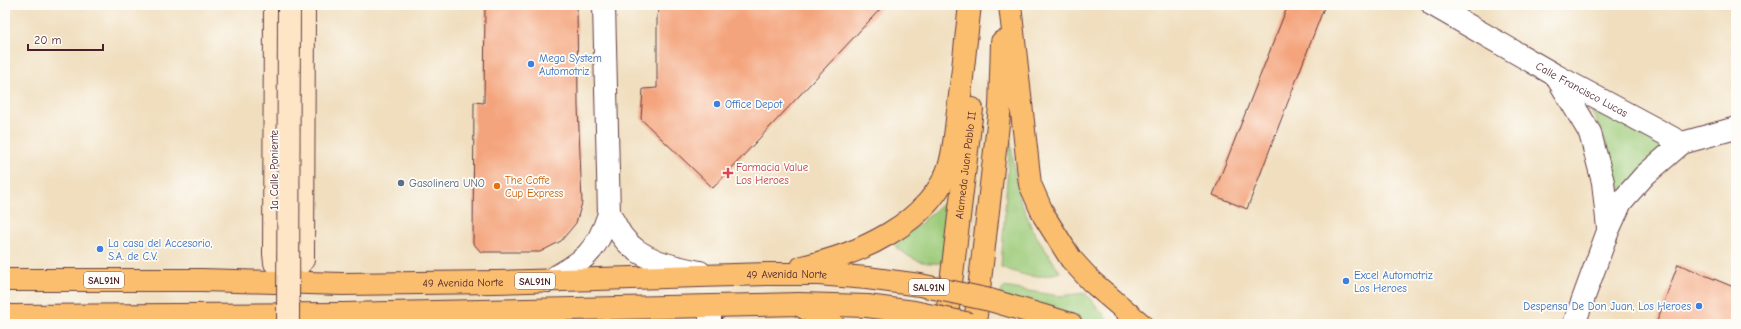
<svg xmlns="http://www.w3.org/2000/svg" width="1741" height="329" font-family="'Comic Neue',sans-serif">
<style>
.green{fill:#9cca78;stroke:#737452}
.building{fill:#f4a47d}
.lines{fill:none;stroke-linecap:round;stroke-linejoin:round}
.street-casing{stroke:#633c41;stroke-width:24}
.secondary-casing{stroke:#633c41;stroke-width:24}
.primary-casing{stroke:#633c41;stroke-width:24}
.street{stroke:#fff;stroke-width:22}
.secondary{stroke:#fde5c5;stroke-width:22}
.primary{stroke:#fabe6e;stroke-width:22}
.secondary-bridge-casing{stroke:#633c41;stroke-width:24;stroke-linecap:butt}
.primary-bridge-casing{stroke:#633c41;stroke-width:24;stroke-linecap:butt}
.secondary-bridge{stroke:#fde5c5;stroke-width:22}
.primary-bridge{stroke:#fabe6e;stroke-width:22}
.shop-dot{fill:#3f7fe0;stroke:#fdfcf7;stroke-width:1.5}
.health-dot{fill:#e0444e;stroke:#fdfcf7;stroke-width:1.5}
.service-dot{fill:#5c6f8a;stroke:#fdfcf7;stroke-width:1.5}
.food-dot{fill:#e8710a;stroke:#fdfcf7;stroke-width:1.5}
.labels{text-anchor:middle;stroke-width:3.5;stroke-linejoin:round;paint-order:stroke}
.shield{fill:#fdfcf7;stroke:#806168;stroke-width:1}
.shield-label{font-size:10px;font-weight:bold;fill:#4a1f2b}
.shop-label{font-size:11px;fill:#366cbe;stroke:#fdfcf7;text-anchor:start}
.street-label{font-size:11px;fill:#4a1f2b;stroke:#fdfcf7}
.health-label{font-size:11px;fill:#be3a42;stroke:#fdfcf7;text-anchor:start}
.food-label{font-size:11px;fill:#c56008;stroke:#fdfcf7;text-anchor:start}
.service-label{font-size:11px;fill:#4e5e75;stroke:#fdfcf7;text-anchor:start}
</style>
<rect width="100%" height="100%" fill="#fdfcf7"/>
<filter id="ink" filterUnits="userSpaceOnUse"><feTurbulence type="fractalNoise" baseFrequency=".025" numOctaves="2"/><feDisplacementMap in="SourceGraphic" scale="8" xChannelSelector="R" yChannelSelector="G"/><feConvolveMatrix kernelMatrix="1 2 1 2 8 2 1 2 1" color-interpolation-filters="sRGB"/></filter>
<filter id="wash" filterUnits="userSpaceOnUse"><feTurbulence type="fractalNoise" baseFrequency=".012" numOctaves="4" result="noise"/><feDisplacementMap in="SourceGraphic" scale="16" xChannelSelector="R" yChannelSelector="G"/><feGaussianBlur stdDeviation="0.9" result="paint"/><feColorMatrix in="noise" values="0 0 0 0 0 0 0 0 0 0 0 0 0 0 0 0 0 1.4 0 .05"/><feComposite in="paint" operator="in"/></filter>
<g filter="url(#wash)">
<rect width="100%" height="100%" fill="#f0debe"/>
<!-- green -->
<g class="green">
<path d="M 1591,110 L 1668,145 L 1612,200 C 1615,166 1606,139 1591,110 Z"/>
<path d="M 1010,137 L 1018,194 L 1032,229 L 1060,272 C 1034,280 1026,276 1001,267 Z"/>
<path d="M 955,193 L 944,263 C 919,264 914,261 895,246 Z"/>
<polygon points="1004,287 1059,296 1085,293 1112,324 1091,324 1057,311 999,296"/>
</g>
<g id="blocks">
<!-- building -->
<g class="building">
<polygon points="485,5 577,5 578,106 582,203 576,223 561,241 540,252 481,252 473,243 474,102 484,103"/>
<polygon points="662,5 884,5 713,188 641,119 643,89 657,88 657,15"/>
<polygon points="1288,5 1325,5 1247,209 1213,195"/>
<polygon points="1678,264 1736,288 1736,324 1656,324"/>
</g>
</g>
</g>
<g filter="url(#ink)">
<use href="#blocks" fill-opacity="0" stroke="#633c41" stroke-width="1"/>
<g class="lines">
<defs>
<g id="street">
<path id="s1" d="M 1433,5 L 1555,75 L 1682,143"/>
<polyline points="1556,76 1590,133 1603,182 1608,228"/>
<path d="M 609,214 C 614,221 617,229 622,236 C 639,260 673,267 700,272"/>
<path d="M 548,281 C 583,261 596,254 609,214 L 604,5"/>
<polyline points="710,324 710,307"/>
<polyline points="1574,324 1608,231 1621,202 1645,175 1682,143 1736,128"/>
</g>
<polyline id="secondary" points="275,5 274,254 275,263 278,266 297,267 303,260 304,5"/>
<g id="primary">
<polyline points="1010,5 1030,184 1044,216 1071,259 1092,282 1141,324"/>
<path d="M 802,267 C 857,255 932,223 950,164 C 955,146 956,124 959,104 C 963,71 966,38 970,5"/>
<path id="s2" d="M 5,280 L 202,280 L 342,284 L 496,282 L 768,274 L 818,274 L 867,278"/>
<polyline points="990,300 1071,324"/>
<polyline points="801,306 833,324"/>
<polyline points="5,316 343,314 799,304 867,306"/>
<path id="s3" d="M 946,324 L 972,109"/>
<polyline points="975,324 1000,107 1002,42"/>
</g>
</defs>
<!-- street casing -->
<use href="#street" class="street-casing"/>
<!-- secondary casing -->
<use href="#secondary" class="secondary-casing"/>
<!-- primary casing -->
<use href="#primary" class="primary-casing"/>
<!-- street -->
<use href="#street" class="street"/>
<!-- secondary -->
<use href="#secondary" class="secondary"/>
<!-- primary -->
<use href="#primary" class="primary"/>
<defs>
<polyline id="secondary-bridge" points="288,324 289,5"/>
<g id="primary-bridge">
<polyline points="867,278 920,285 990,300"/>
<polyline points="867,306 914,312 970,324"/>
</g>
</defs>
<!-- secondary-bridge casing -->
<use href="#secondary-bridge" class="secondary-bridge-casing"/>
<!-- primary-bridge casing -->
<use href="#primary-bridge" class="primary-bridge-casing"/>
<!-- secondary-bridge -->
<use href="#secondary-bridge" class="secondary-bridge"/>
<!-- primary-bridge -->
<use href="#primary-bridge" class="primary-bridge"/>
</g>
</g>
<!-- markers -->
<g class="shop-dot">
<circle cx="531" cy="64" r="4"/>
<circle cx="717" cy="104" r="4"/>
<circle cx="100" cy="249" r="4"/>
<circle cx="1346" cy="281" r="4"/>
<circle cx="1699" cy="306" r="4"/>
</g>
<path class="health-dot" d="M726 167h4v4h4v4h-4v4h-4v-4h-4v-4h4z"/>
<circle class="service-dot" cx="401" cy="183" r="4"/>
<circle class="food-dot" cx="497" cy="186" r="4"/>
<g class="labels">
<!-- shield labels -->
<g class="shield">
<rect x="84" y="272" width="40" height="16" rx="3"/>
<rect x="515" y="273" width="40" height="16" rx="3"/>
<rect x="909" y="279" width="40" height="16" rx="3"/>
</g>
<g class="shield-label">
<text x="104" y="284">SAL91N</text>
<text x="535" y="285">SAL91N</text>
<text x="929" y="291">SAL91N</text>
</g>
<!-- shop labels -->
<g class="shop-label">
<text x="539" y="62">Mega System<tspan x="539" dy="13">Automotriz</tspan></text>
<text x="725" y="108">Office Depot</text>
<text x="108" y="247">La casa del Accesorio,<tspan x="108" dy="13">S.A. de C.V.</tspan></text>
<text x="1354" y="279">Excel Automotriz<tspan x="1354" dy="13">Los Heroes</tspan></text>
<text x="1691" y="310" text-anchor="end">Despensa De Don Juan, Los Heroes</text>
</g>
<!-- street labels -->
<g class="street-label">
<text dy="4" stroke="none"><textPath href="#s1" startOffset="171">Calle Francisco Lucas</textPath></text>
<text dy="4" stroke="none"><textPath href="#s3" startOffset="160">Alameda Juan Pablo II</textPath></text>
<text transform="translate(274 170) rotate(-90)" y="4">1a Calle Poniente</text>
<text dy="4" stroke="none"><textPath href="#s2" startOffset="782">49 Avenida Norte</textPath></text>
<text dy="4" stroke="none"><textPath href="#s2" startOffset="458">49 Avenida Norte</textPath></text>
</g>
<!-- health labels -->
<g class="health-label">
<text x="736" y="171">Farmacia Value<tspan x="736" dy="13">Los Heroes</tspan></text>
</g>
<!-- food labels -->
<g class="food-label">
<text x="505" y="184">The Coffe<tspan x="505" dy="13">Cup Express</tspan></text>
</g>
<!-- service labels -->
<g class="service-label">
<text x="409" y="187">Gasolinera UNO</text>
</g>
</g>
<!-- margin -->
<rect width="1741" height="329" fill="none" stroke="#fdfcf7" stroke-width="20"/>
<!-- scale -->
<path d="M28 44v6h75v-6" fill="none" stroke="#4a1f2b" stroke-width="2"/>
<text x="34" y="44" font-size="12" fill="#4a1f2b" stroke="#fdfcf7" stroke-width="3" paint-order="stroke">20 m</text>
</svg>
